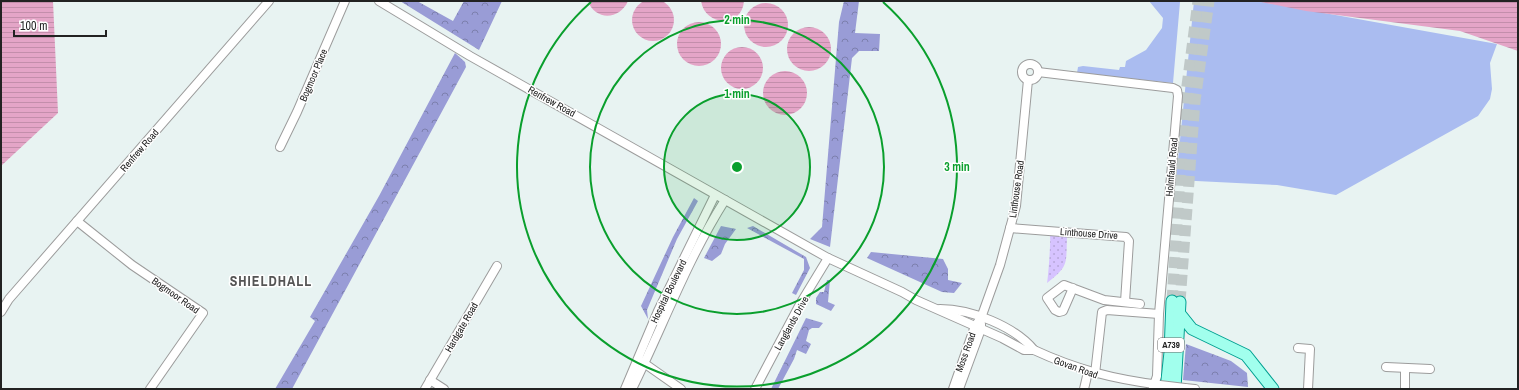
<svg xmlns="http://www.w3.org/2000/svg" width="1519" height="390" font-family="'Archivo Narrow',sans-serif">
<style>
.grass{fill:#aabcf0}
.forest{fill:url(#forest-crowns)}
.park{fill:url(#park-dots)}
.water{fill:url(#water-rules)}
.lines{fill:none;stroke-linecap:round;stroke-linejoin:round}
.major-tunnel{stroke:#c0c9c8;stroke-width:11;stroke-dasharray:11 5.5;stroke-linecap:butt}
.minor-casing{stroke:#9c9c9c;stroke-width:10}
.major-casing{stroke:#00a091;stroke-width:13}
.minor{stroke:#fff;stroke-width:8}
.major{stroke:#a1ffed;stroke-width:11}
.minor-bridge-casing{stroke:#9c9c9c;stroke-width:10;stroke-linecap:butt}
.minor-bridge{stroke:#fff;stroke-width:8}
.ring{fill:none;stroke:#0a9f2d;stroke-width:2}
.labels{text-anchor:middle;stroke-width:3;stroke-linejoin:round;paint-order:stroke}
.shield{fill:#fff;stroke:#646464;stroke-width:1}
.shield-label{font-size:9px;font-weight:bold;fill:#222}
.street-label{font-size:10px;fill:#222;stroke:#fff}
.district-label{font-size:14px;font-weight:bold;letter-spacing:1px;fill:#555;stroke:#fff}
.centre{fill:#0a9f2d;stroke:#fff;stroke-width:2}
.ring-label{font-size:12px;text-anchor:middle;font-weight:bold;fill:#0a9f2d;stroke:#fff;stroke-width:3;stroke-linejoin:round;paint-order:stroke}
</style>
<defs>
<pattern id="forest-crowns" width="20" height="18" patternUnits="userSpaceOnUse"><rect width="20" height="18" fill="#999cd6"/><path d="M2 6a3 3 0 1 1 6 0M12 15a3 3 0 1 1 6 0" fill="none" stroke="#7c7fad"/></pattern>
<pattern id="park-dots" width="8" height="8" patternUnits="userSpaceOnUse"><rect width="8" height="8" fill="#d6c3ff"/><path d="M2 2h.1M6 6h.1" fill="none" stroke="#b7a7da" stroke-width="1.8" stroke-linecap="round"/></pattern>
<pattern id="water-rules" width="6" height="5" patternUnits="userSpaceOnUse"><rect width="6" height="5" fill="#e4a5c7"/><path d="M0 2.5h6" fill="none" stroke="#c38eab"/></pattern>
</defs>
<rect width="100%" height="100%" fill="#e8f3f2"/>
<!-- grass -->
<g class="grass">
<polygon points="1149,1 1189,1 1189,2 1180,2 1173,83 1077,73 1078,67 1083,66 1119,70 1120,67 1125,67 1126,61 1146,50 1162,28 1163,18"/>
<polygon points="1194,1 1257,1 1497,44 1490,63 1492,89 1490,99 1478,116 1336,195 1277,185 1176,180"/>
</g>
<!-- forest -->
<g class="forest">
<polygon points="400,1 417,1 453,21 464,1 502,1 479,50"/>
<polygon points="844,1 859,1 855,33 880,34 879,51 859,51 852,58 830,247 810,239 822,227 839,22"/>
<polygon points="455,53 465,62 466,67 292,389 275,389 315,321 310,317 379,196"/>
<polygon points="694,198 698,201 677,239 647,310 648,319 641,306 673,237"/>
<polygon points="721,226 736,229 725,244 721,254 712,261 704,258"/>
<polygon points="753,226 806,257 810,268 796,295 792,293 804,270 804,259 747,228"/>
<polygon points="871,252 943,259 948,269 948,280 962,283 954,293 942,292 867,258"/>
<polygon points="827,280 830,280 828,302 835,305 831,311 816,304 816,298 820,292 824,292"/>
<polygon points="806,318 823,323 819,328 812,328 809,330 806,341 811,344 806,354 797,350 794,359 778,389 771,389"/>
<polygon points="1186,344 1231,361 1247,373 1248,387 1183,380"/>
</g>
<!-- park -->
<path class="park" d="M 1050,236 L 1067,236 C 1066,264 1069,266 1047,283 C 1048,280 1051,240 1050,236 Z"/>
<!-- water -->
<g class="water">
<circle cx="653" cy="20" r="21"/>
<polygon points="1,1 53,1 58,113 1,166"/>
<path d="M 588,1 L 628,1 C 620,20 595,21 588,1 Z"/>
<path d="M 701,1 L 744,1 C 742,28 705,27 701,1 Z"/>
<polygon points="1256,1 1518,1 1518,51 1460,31 1306,11"/>
<circle cx="766" cy="25" r="22"/>
<circle cx="699" cy="44" r="22"/>
<circle cx="809" cy="49" r="22"/>
<circle cx="742" cy="68" r="21"/>
<circle cx="785" cy="93" r="22"/>
</g>
<g class="lines">
<!-- major-tunnel -->
<g class="major-tunnel">
<polyline points="1172,301 1185,101 1198,1"/>
<polyline points="1180,302 1195,101 1209,1"/>
</g>
<defs>
<g id="minor">
<path d="M 379,1 L 470,56 L 828,258 L 902,292 L 916,300 L 1002,338 L 1024,350 L 1034,350 C 1077,370 1114,379 1160,385"/>
<circle cx="1030" cy="72" r="8"/>
<polyline points="1038,72 1173,88 1177,90 1178,96 1159,314 1157,376 1153,388"/>
<polyline points="280,147 297,112 345,1"/>
<polyline points="77,221 132,265 203,313 150,389"/>
<polyline points="1010,228 1126,237 1129,241 1125,302"/>
<polyline points="1073,288 1063,311 1059,312 1055,310 1047,298 1064,285 1104,300 1140,304"/>
<path d="M 940,309 C 971,309 1014,326 1034,350"/>
<polyline points="1,312 9,299 269,1"/>
<polyline points="1298,348 1310,349 1308,389"/>
<polyline points="641,361 681,389"/>
<polyline points="1386,367 1430,369"/>
<polyline points="1095,374 1102,312 1107,310 1159,314"/>
<polyline points="430,380 444,389"/>
<polyline points="1185,388 1195,389"/>
<polyline points="425,389 497,266"/>
<polyline points="625,389 658,311 715,195"/>
<path d="M 632,389 C 663,326 687,260 725,200"/>
<polyline points="755,389 800,304 828,258"/>
<polyline points="953,389 975,326 981,318 1000,265 1016,206 1028,80"/>
<polyline points="959,389 981,329 981,324"/>
<polyline points="1084,389 1088,372"/>
<polyline points="1405,389 1405,368"/>
</g>
<g id="major">
<polyline points="1180,314 1192,329 1246,355 1273,389"/>
<polyline points="1166,389 1170,352 1172,301"/>
<polyline points="1175,389 1180,302"/>
</g>
</defs>
<!-- minor casing -->
<use href="#minor" class="minor-casing"/>
<!-- major casing -->
<use href="#major" class="major-casing"/>
<!-- minor -->
<use href="#minor" class="minor"/>
<!-- major -->
<use href="#major" class="major"/>
<defs>
<polyline id="minor-bridge" points="1160,385 1185,388"/>
</defs>
<!-- minor-bridge casing -->
<use href="#minor-bridge" class="minor-bridge-casing"/>
<!-- minor-bridge -->
<use href="#minor-bridge" class="minor-bridge"/>
</g>
<!-- distance rings -->
<circle cx="737" cy="167" r="73" fill="#0a9f2d" fill-opacity=".12"/>
<g class="ring">
<circle cx="737" cy="167" r="73"/>
<circle cx="737" cy="167" r="147"/>
<path d="M883 2A220 220 0 1 1 591 2"/>
</g>
<g class="labels">
<!-- shield labels -->
<rect class="shield" x="1158" y="338" width="26" height="14" rx="3"/>
<g class="shield-label">
<text x="1171" y="348">A739</text>
</g>
<!-- street labels -->
<g class="street-label">
<text transform="translate(313 75) rotate(-67)" y="4">Bogmoor Place</text>
<text transform="translate(552 101) rotate(29)" y="4">Renfrew Road</text>
<text transform="translate(139 150) rotate(-49)" y="4">Renfrew Road</text>
<text transform="translate(1171 167) rotate(-85)" y="4">Holmfauld Road</text>
<text transform="translate(1016 189) rotate(-82)" y="4">Linthouse Road</text>
<text transform="translate(1089 233) rotate(4)" y="4">Linthouse Drive</text>
<text transform="translate(668 291) rotate(-64)" y="4">Hospital Boulevard</text>
<text transform="translate(176 295) rotate(35)" y="4">Bogmoor Road</text>
<text transform="translate(791 323) rotate(-61)" y="4">Langlands Drive</text>
<text transform="translate(461 327) rotate(-60)" y="4">Hardgate Road</text>
<text transform="translate(965 352) rotate(-70)" y="4">Moss Road</text>
<text transform="translate(1076 367) rotate(20)" y="4">Govan Road</text>
</g>
<!-- district labels -->
<g class="district-label">
<text x="271" y="286">SHIELDHALL</text>
</g>
</g>
<circle cx="737" cy="167" r="6" class="centre"/>
<g class="ring-label">
<text x="737" y="24">2 min</text>
<text x="737" y="98">1 min</text>
<text x="957" y="171">3 min</text>
</g>
<!-- border -->
<rect width="1519" height="390" fill="none" stroke="#222222" stroke-width="4"/>
<!-- scale -->
<path d="M14 30v6h92v-6" fill="none" stroke="#222222" stroke-width="2"/>
<text x="20" y="30" font-size="12" fill="#222222" stroke="#ffffff" stroke-width="3" paint-order="stroke">100 m</text>
</svg>
